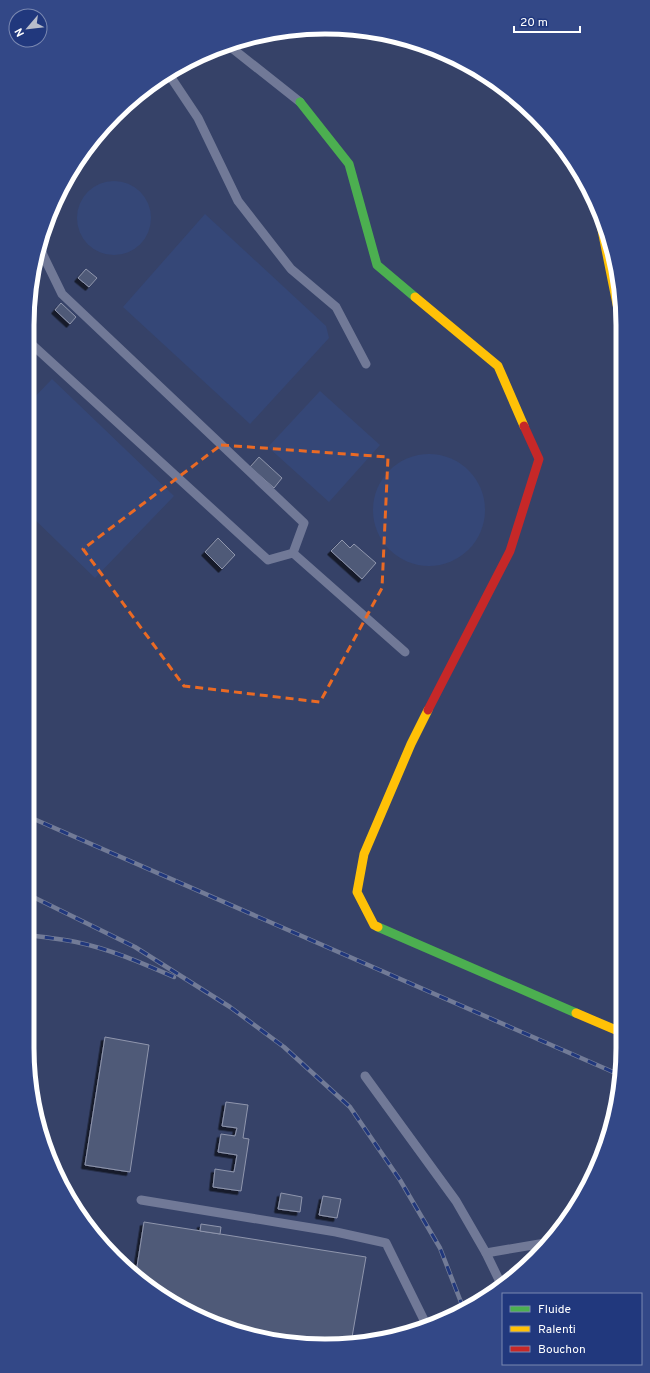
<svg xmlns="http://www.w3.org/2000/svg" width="650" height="1373" font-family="Overpass,sans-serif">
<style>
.water{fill:#354777}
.building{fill:#505a78;stroke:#8f96ad;filter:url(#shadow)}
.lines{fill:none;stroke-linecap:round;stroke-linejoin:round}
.lane{stroke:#717997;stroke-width:9}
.fast{stroke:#4caf50;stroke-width:9}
.slow{stroke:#ffc107;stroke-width:9}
.jam{stroke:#c62828;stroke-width:9}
.rail-casing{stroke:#727b97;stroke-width:4.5}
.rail{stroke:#21387d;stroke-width:3;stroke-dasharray:9;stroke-linecap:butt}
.marked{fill:none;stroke:#ea6a24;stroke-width:3;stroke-dasharray:8 5;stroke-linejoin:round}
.rim{fill:none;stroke:#fff;stroke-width:5}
</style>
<defs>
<filter id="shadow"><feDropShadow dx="-3.5" dy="3.5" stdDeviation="0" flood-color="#0009"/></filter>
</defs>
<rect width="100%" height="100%" fill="#364268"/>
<!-- water -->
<g class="water">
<circle cx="114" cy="218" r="37"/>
<polygon points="205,214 326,326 329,338 250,424 123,307"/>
<polygon points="52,379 174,496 95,578 27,512 27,405"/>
<polygon points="320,391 380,445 329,502 268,447"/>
<circle cx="429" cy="510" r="56"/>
</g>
<!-- building -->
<g class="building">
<polygon points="86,269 97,278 89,287 78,278"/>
<polygon points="61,303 76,317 70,324 55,310"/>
<polygon points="259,457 282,478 274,488 250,467"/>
<polygon points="218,538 235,555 222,569 205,552"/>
<polygon points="342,540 350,548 354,544 376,563 362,579 331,551"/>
<polygon points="105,1037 149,1045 130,1172 85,1165"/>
<polygon points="226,1102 248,1105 243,1138 249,1139 241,1191 213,1187 215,1169 234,1172 237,1155 218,1152 221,1134 235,1136 237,1128 222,1126"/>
<polygon points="281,1193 302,1197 300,1212 278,1209"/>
<polygon points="323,1196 341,1199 337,1218 319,1215"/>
<polygon points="144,1222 366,1257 351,1343 325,1346 267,1340 176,1306 136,1273"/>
<polygon points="201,1224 221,1227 220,1234 200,1231"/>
</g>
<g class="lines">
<!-- lane -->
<g class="lane">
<polyline points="228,45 300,102"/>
<polyline points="168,73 198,118 238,201 291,269 336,307 366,364"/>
<polyline points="27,340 268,560 293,553 304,523 62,294 43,255 40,244"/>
<polyline points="293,553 405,652"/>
<polyline points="365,1076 456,1201 486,1253"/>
<polyline points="141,1200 336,1232 386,1243 423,1318 425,1324"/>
<polyline points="501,1284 486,1253 545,1243 549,1245"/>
</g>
<!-- fast -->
<g class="fast">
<polyline points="300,102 349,164 377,265 415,297"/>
<polyline points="378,927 576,1013"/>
</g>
<!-- slow -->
<g class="slow">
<polyline points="597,205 621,324"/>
<polyline points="415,297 498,366 524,426"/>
<polyline points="378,927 374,925 357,892 364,854 411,744 428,710"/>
<polyline points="576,1013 623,1033"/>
</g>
<!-- jam -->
<polyline class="jam" points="428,710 510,551 539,459 524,426"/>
<defs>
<g id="rail">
<polyline points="27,816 620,1075"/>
<polyline points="27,894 135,947 230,1007 284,1047 350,1107 400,1180 440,1248 464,1310"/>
<path d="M 27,935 C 43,937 60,939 76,942 C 110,949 142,963 174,977"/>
</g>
</defs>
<!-- rail casing -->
<use href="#rail" class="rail-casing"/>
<!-- rail -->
<use href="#rail" class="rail"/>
</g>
<!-- marked area -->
<path class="marked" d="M 221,445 L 388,457 L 382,588 L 320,702 L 184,686 L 83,549 Z"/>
<!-- crop -->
<path d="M0 0H650V1373H0ZM325 34H325A291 291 0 0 1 616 325V1048A291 291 0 0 1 325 1339H325A291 291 0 0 1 34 1048V325A291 291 0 0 1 325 34Z" fill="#334887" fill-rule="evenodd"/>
<path class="rim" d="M325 34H325A291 291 0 0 1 616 325V1048A291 291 0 0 1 325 1339H325A291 291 0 0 1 34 1048V325A291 291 0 0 1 325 34Z"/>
<!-- legend -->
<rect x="502" y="1293" width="140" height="72" fill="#21387d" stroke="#7a88b1"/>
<rect x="510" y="1306" width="20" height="6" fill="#4caf50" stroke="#7a88b1"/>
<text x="538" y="1313" font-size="12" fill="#ffffff">Fluide</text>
<rect x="510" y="1326" width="20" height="6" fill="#ffc107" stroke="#7a88b1"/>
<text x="538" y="1333" font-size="12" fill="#ffffff">Ralenti</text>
<rect x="510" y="1346" width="20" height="6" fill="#c62828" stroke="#7a88b1"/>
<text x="538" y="1353" font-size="12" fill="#ffffff">Bouchon</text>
<!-- north arrow -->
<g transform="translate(28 28) rotate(242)"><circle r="19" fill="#21387d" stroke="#7a88b1"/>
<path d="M0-3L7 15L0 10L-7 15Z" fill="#b9bdca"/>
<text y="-6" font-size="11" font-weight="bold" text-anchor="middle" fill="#ffffff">N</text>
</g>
<!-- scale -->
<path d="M514 26v6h66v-6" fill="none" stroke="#ffffff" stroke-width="2"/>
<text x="520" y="26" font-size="12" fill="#ffffff" stroke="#21387d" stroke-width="3" paint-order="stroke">20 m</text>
</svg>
